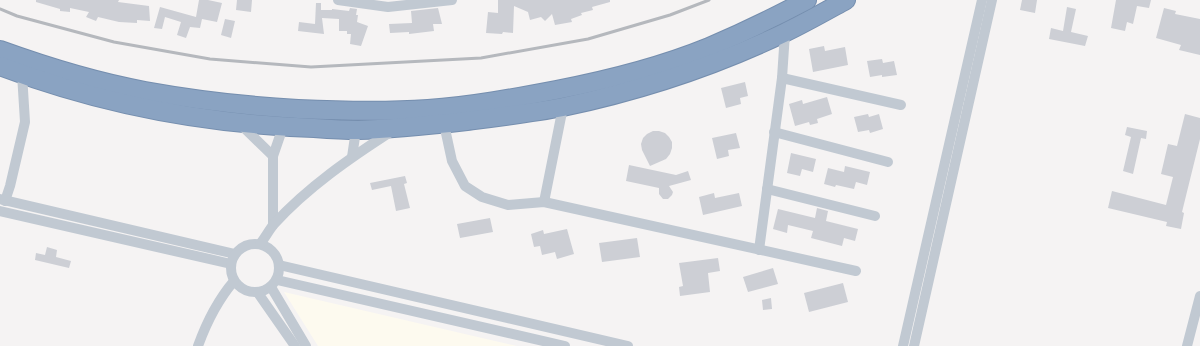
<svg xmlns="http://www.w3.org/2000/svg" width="1200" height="346" font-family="'Public Sans',sans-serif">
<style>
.commercial{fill:#fdfaef}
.building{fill:#cdcfd5}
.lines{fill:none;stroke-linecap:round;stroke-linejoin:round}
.highway-casing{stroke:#758eae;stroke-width:20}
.street{stroke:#c1c9d2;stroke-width:10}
.highway{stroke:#8aa3c2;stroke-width:18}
.rail{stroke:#b5b8bd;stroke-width:3}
</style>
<rect width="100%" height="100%" fill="#f5f3f3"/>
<!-- commercial -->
<polygon class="commercial" points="284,292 517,346 318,346"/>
<!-- building -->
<g class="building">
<polygon points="36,0 119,0 118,2 149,6 150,21 137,20 137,23 119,22 98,17 96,21 86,17 89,12 70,8 70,12 60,11 60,9 36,2"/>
<polygon points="199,0 208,0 222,3 217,22 202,19 200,28 190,27 186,38 177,35 181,22 165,17 162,29 154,28 160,7 196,17"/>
<polygon points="237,0 252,0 251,12 236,10"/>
<polygon points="498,0 610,0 610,2 592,7 593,10 581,13 582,15 571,19 572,22 555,25 552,14 545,21 541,17 530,20 528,12 514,6 513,33 503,32 502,34 486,33 488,12 498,13"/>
<polygon points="1022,0 1037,0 1035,13 1020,10"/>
<polygon points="1116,0 1151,0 1149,8 1137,6 1133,24 1127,22 1125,31 1111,28"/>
<polygon points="316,3 321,3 321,10 332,10 332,9 349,11 350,8 357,9 356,15 358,15 357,22 368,26 361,46 350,44 351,34 347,34 347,31 339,31 339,19 322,18 324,34 298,31 299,22 315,24"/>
<polygon points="1067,7 1076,9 1071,32 1088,36 1085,46 1049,39 1051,28 1063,31"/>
<polygon points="438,8 442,24 433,24 434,31 409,34 409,32 390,33 389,24 412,23 411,11"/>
<polygon points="1164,8 1176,11 1175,14 1200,19 1200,55 1179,50 1181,45 1156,38"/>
<polygon points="225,19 235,21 231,38 221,35"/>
<polygon points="824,46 825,51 845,47 848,65 813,72 809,49"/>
<polygon points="882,59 883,63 894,61 897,75 882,77 882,75 870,77 867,61"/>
<polygon points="745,82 748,96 740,98 741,104 726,108 721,88"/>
<polygon points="827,97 832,114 817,119 818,123 810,125 809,122 795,126 789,104 802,100 803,104"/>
<polygon points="868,114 869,117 879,114 883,129 870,133 869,130 858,132 854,117"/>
<polygon points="1185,114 1200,118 1200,139 1182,212 1184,213 1181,229 1166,226 1167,222 1108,208 1112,191 1166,205 1173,177 1161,174 1168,144 1177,146"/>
<polygon points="1127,127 1147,131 1146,139 1141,138 1133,174 1123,171 1131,137 1125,135"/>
<polygon points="653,131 659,131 665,133 669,137 672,142 672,148 670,154 666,159 650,166 642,150 641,144 643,138 647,134"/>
<polygon points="736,133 740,148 728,150 729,156 717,159 712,138"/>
<polygon points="791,153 816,159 813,172 802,169 800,176 787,173"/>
<polygon points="629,165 676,175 688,171 691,180 669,186 673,192 672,195 668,199 663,199 659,194 659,188 626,181"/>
<polygon points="845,166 870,172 867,185 856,182 854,189 836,185 835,187 824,184 828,168 844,172"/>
<polygon points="405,176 407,183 404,184 410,208 396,211 391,186 372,190 370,183"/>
<polygon points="714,193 715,198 739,193 742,206 703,215 699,197"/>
<polygon points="817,208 828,211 826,221 858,229 855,241 844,238 842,246 811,238 813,231 788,225 787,233 773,229 778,209 815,218"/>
<polygon points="490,218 493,232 460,238 457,224"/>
<polygon points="567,229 574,254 557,259 555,252 542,255 540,246 534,247 531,234 543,230 544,234"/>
<polygon points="637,238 640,257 602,262 599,243"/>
<polygon points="47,247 57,250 56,257 71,261 69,268 35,260 36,253 45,255"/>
<polygon points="718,258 720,271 708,273 710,292 680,296 679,287 683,286 679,263"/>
<polygon points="773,268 778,284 748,292 743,277"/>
<polygon points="843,283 848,302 809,312 804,293"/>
<polygon points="771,298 772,309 763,310 762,300"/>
</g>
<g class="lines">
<defs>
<g id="highway">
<path d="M 0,50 C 47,67 96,82 145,91 C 195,100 247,106 298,109 C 342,111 385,112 428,109 C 471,106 514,98 556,90 C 608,80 660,67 709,47 C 742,33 775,17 807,0"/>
<path d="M 0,66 C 99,104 208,124 314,128 C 328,129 343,130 358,130 C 395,129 431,125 467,121 C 499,117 532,113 563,107 C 639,91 715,66 784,33 C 805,23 826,11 846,0"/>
</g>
</defs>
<!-- highway casing -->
<use href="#highway" class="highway-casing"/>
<!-- street -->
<g class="street">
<polyline points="338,0 388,7 452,0"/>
<polyline points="782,78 901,105"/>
<polyline points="239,123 273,156"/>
<polyline points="444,124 452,161 465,186 482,197 508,205 544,202 856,271"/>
<polyline points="774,132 888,162"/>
<polyline points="352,157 356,130"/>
<polyline points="767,189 875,216"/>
<polyline points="0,199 235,254"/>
<polyline points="5,201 10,186 25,122 22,74"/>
<polyline points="544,202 563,107"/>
<polyline points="0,211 231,264"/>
<polyline points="273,225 273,156 283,127"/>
<circle cx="255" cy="268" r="24"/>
<path d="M 260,244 C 265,238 269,230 274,224 C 308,187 350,158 392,131"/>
<polyline points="759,250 782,78 785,33"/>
<polyline points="279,265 628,346"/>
<polyline points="277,280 565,346"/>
<polyline points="271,287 306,346"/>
<polyline points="258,293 295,346"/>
<path d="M 198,346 C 207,321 217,301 234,281"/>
<polyline points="903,346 982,0"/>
<polyline points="914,346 992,0"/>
<polyline points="1187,346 1200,296"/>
</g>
<!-- highway -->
<use href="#highway" class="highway"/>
<!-- rail -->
<polyline class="rail" points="0,9 17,16 114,42 210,59 311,67 481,58 588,39 670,15 709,0"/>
</g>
</svg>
